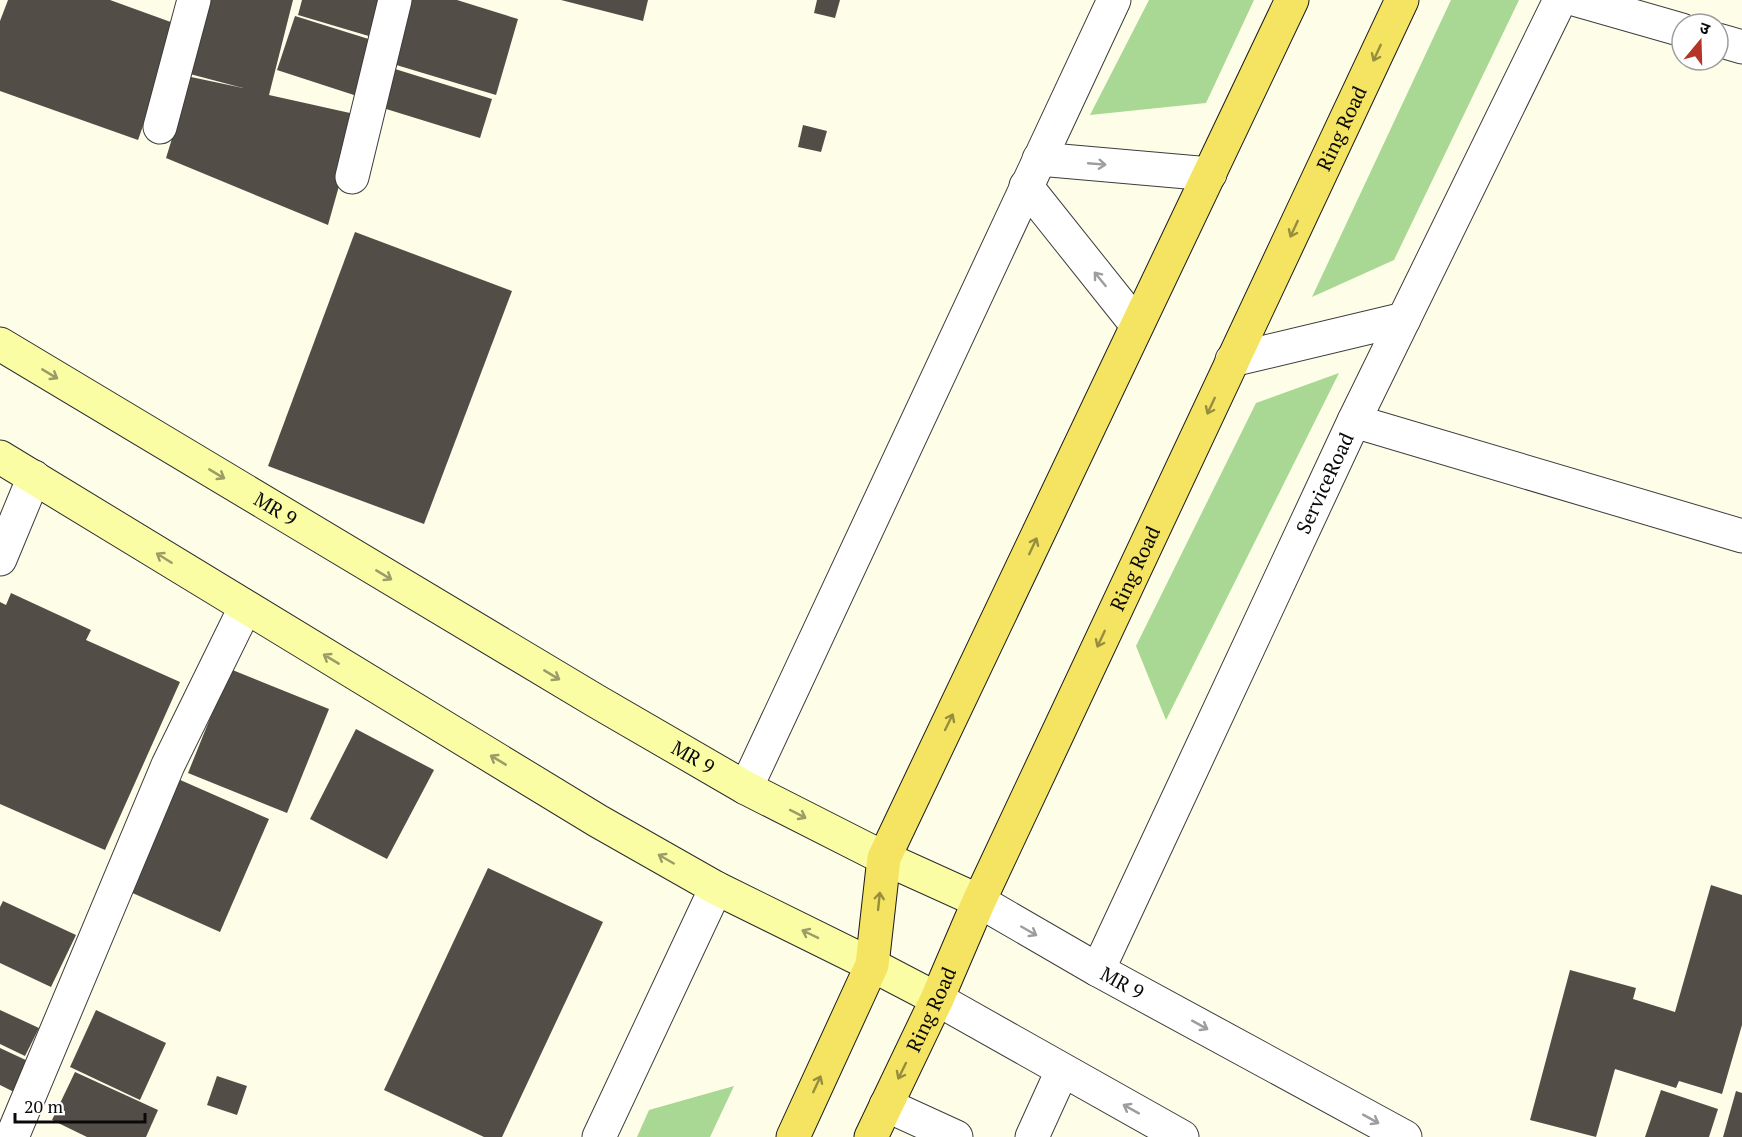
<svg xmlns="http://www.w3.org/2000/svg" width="1742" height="1137" font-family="'PT Serif','Noto Sans Devanagari',serif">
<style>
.forest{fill:#a9d794}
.building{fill:#524d47}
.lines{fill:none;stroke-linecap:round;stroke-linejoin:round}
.minor-casing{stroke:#3d3d3d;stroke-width:35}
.tertiary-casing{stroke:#3d3d3d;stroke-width:35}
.secondary-casing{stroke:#2c2c2c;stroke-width:35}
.primary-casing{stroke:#1b1b1b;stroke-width:35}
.minor{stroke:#fff;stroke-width:33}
.tertiary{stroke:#fff;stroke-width:33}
.secondary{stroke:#fbfda5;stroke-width:33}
.primary{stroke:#f5e462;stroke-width:33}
.oneway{stroke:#978d3f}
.oneway2{stroke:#9d9d9d}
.oneway3{stroke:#9b9c67}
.labels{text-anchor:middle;stroke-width:6;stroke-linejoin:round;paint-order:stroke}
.street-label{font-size:20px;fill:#0a0a0a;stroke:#fff}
</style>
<rect width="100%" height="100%" fill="#fefde8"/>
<!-- forest -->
<g class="forest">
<polygon points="1149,0 1254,0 1206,103 1090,115"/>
<polygon points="1451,0 1519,0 1394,260 1312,297"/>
<polygon points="1339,373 1166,720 1136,646 1256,403"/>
<polygon points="734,1086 710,1137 637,1137 649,1110"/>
</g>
<!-- building -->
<g class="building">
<polygon points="8,0 110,0 179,25 138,140 0,91 0,21"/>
<polygon points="210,0 293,0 269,95 359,115 328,225 166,158 191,77 243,88 190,74"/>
<polygon points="302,0 383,0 372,37 298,15"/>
<polygon points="412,0 457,0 518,19 496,95 393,64"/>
<polygon points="561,0 648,0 643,21"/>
<polygon points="817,0 840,0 835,18 814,13"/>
<polygon points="295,16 375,41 357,96 277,70"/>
<polygon points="395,69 492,99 480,138 383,108"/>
<polygon points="803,125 827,131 821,152 798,147"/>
<polygon points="355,232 512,291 424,524 268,466"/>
<polygon points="11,593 91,630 86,640 180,682 105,850 0,804 0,602 6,605"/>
<polygon points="230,669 329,709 287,813 188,773"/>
<polygon points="356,729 434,770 387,859 310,819"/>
<polygon points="178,779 269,819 220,932 128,891"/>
<polygon points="488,868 603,922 502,1137 484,1137 384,1090"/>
<polygon points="1711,885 1742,895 1742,1025 1722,1094 1679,1081 1676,1088 1615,1069 1596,1137 1530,1120 1570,970 1636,988 1633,999 1675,1012"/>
<polygon points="3,901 76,935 51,987 0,963 0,907"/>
<polygon points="0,1010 39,1028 25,1056 0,1044"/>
<polygon points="96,1010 166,1043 140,1100 70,1067"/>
<polygon points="0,1048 30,1062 16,1093 0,1085"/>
<polygon points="75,1072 158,1110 146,1137 87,1137 52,1120"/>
<polygon points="217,1076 247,1086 237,1115 207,1105"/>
<polygon points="1661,1090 1718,1109 1709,1137 1645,1137"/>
<polygon points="1736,1091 1742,1093 1742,1137 1723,1137"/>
</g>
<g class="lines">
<defs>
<g id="minor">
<polyline points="1577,0 1682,30"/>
<polyline points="1718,40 1742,47"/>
<polyline points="160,127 194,0"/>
<polyline points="352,177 395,0"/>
<polyline points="1232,360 1404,319"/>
<polyline points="1354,421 1742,536"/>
<polyline points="0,559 34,477"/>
<polyline points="886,1105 956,1137"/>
<polyline points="12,1137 168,765 245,608"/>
</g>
<g id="tertiary">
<polyline points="1039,159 1210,174"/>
<polyline points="1026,186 1136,324"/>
<polyline points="746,788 1114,0"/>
<path id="s1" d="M 979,901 L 1098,970 L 1405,1137"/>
<path id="s2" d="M 1098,970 L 1354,421 L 1560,0"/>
<polyline points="937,999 1182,1137"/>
<polyline points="599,1137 716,888"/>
<polyline points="1032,1137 1062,1071"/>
</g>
<g id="secondary">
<path id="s3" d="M 0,344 L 596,701 L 746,788 L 884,858 L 979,901"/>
<polyline points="0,457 598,821 716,888 872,965 937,999"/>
</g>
<g id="primary">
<polyline points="793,1137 872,965 884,858 1292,0"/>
<path id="s4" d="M 871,1137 L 937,999 L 979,901 L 1402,0"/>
</g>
</defs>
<!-- minor casing -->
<use href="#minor" class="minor-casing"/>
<!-- tertiary casing -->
<use href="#tertiary" class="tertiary-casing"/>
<!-- secondary casing -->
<use href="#secondary" class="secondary-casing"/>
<!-- primary casing -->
<use href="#primary" class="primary-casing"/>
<!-- minor -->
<use href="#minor" class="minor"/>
<!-- tertiary -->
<use href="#tertiary" class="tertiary"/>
<!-- secondary -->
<use href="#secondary" class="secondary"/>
<!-- primary -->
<use href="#primary" class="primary"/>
</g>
<!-- one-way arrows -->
<defs><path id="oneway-shaft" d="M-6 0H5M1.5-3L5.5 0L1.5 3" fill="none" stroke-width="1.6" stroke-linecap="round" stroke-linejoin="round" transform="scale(1.5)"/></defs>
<g class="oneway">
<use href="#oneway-shaft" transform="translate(1377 53) rotate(115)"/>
<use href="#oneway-shaft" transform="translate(1294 229) rotate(115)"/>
<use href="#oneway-shaft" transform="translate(1211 406) rotate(115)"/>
<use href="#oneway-shaft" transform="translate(1033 546) rotate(-65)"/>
<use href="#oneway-shaft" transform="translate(1101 639) rotate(115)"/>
<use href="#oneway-shaft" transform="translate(949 722) rotate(-64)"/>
<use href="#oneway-shaft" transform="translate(879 901) rotate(-84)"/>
<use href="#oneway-shaft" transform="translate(902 1071) rotate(116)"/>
<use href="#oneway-shaft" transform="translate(817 1084) rotate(-65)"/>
</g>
<g class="oneway2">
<use href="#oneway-shaft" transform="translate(1097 164) rotate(5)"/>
<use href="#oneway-shaft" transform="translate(1100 279) rotate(-129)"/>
<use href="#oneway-shaft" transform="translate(1029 931) rotate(30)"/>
<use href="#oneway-shaft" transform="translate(1200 1025) rotate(29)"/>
<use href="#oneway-shaft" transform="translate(1131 1109) rotate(-151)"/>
<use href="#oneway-shaft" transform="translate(1371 1119) rotate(29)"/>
</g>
<g class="oneway3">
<use href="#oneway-shaft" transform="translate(50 374) rotate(31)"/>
<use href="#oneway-shaft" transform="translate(217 474) rotate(31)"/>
<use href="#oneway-shaft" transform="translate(164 558) rotate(-148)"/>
<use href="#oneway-shaft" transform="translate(384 575) rotate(31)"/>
<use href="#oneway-shaft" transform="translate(331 659) rotate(-149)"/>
<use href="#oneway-shaft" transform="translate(552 675) rotate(31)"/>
<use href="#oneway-shaft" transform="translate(498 760) rotate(-149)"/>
<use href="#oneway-shaft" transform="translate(798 814) rotate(27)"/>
<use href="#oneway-shaft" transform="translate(666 859) rotate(-150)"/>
<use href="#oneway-shaft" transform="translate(810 934) rotate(-154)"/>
</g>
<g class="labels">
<!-- street labels -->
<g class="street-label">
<text dy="7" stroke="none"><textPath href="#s4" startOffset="1113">Ring Road</textPath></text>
<text dy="7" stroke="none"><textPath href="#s2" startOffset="537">ServiceRoad</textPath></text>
<text dy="7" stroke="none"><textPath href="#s3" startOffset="321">MR 9</textPath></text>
<text dy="7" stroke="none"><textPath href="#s4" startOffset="627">Ring Road</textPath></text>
<text dy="7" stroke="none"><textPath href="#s3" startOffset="807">MR 9</textPath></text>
<text dy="7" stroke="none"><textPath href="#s1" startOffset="165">MR 9</textPath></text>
<text dy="7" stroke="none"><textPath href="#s4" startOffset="141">Ring Road</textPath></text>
</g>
</g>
<!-- north arrow -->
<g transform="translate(1700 42) rotate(19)"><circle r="28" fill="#ffffff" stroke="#9d9d9d" stroke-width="1.5"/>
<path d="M0-4.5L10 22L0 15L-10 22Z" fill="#b53428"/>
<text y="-9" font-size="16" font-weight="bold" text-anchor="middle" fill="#0a0a0a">उ</text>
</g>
<!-- scale -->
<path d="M15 1113v9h130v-9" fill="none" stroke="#0a0a0a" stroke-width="3"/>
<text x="24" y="1113" font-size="18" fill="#0a0a0a" stroke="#ffffff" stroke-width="4.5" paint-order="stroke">20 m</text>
</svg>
